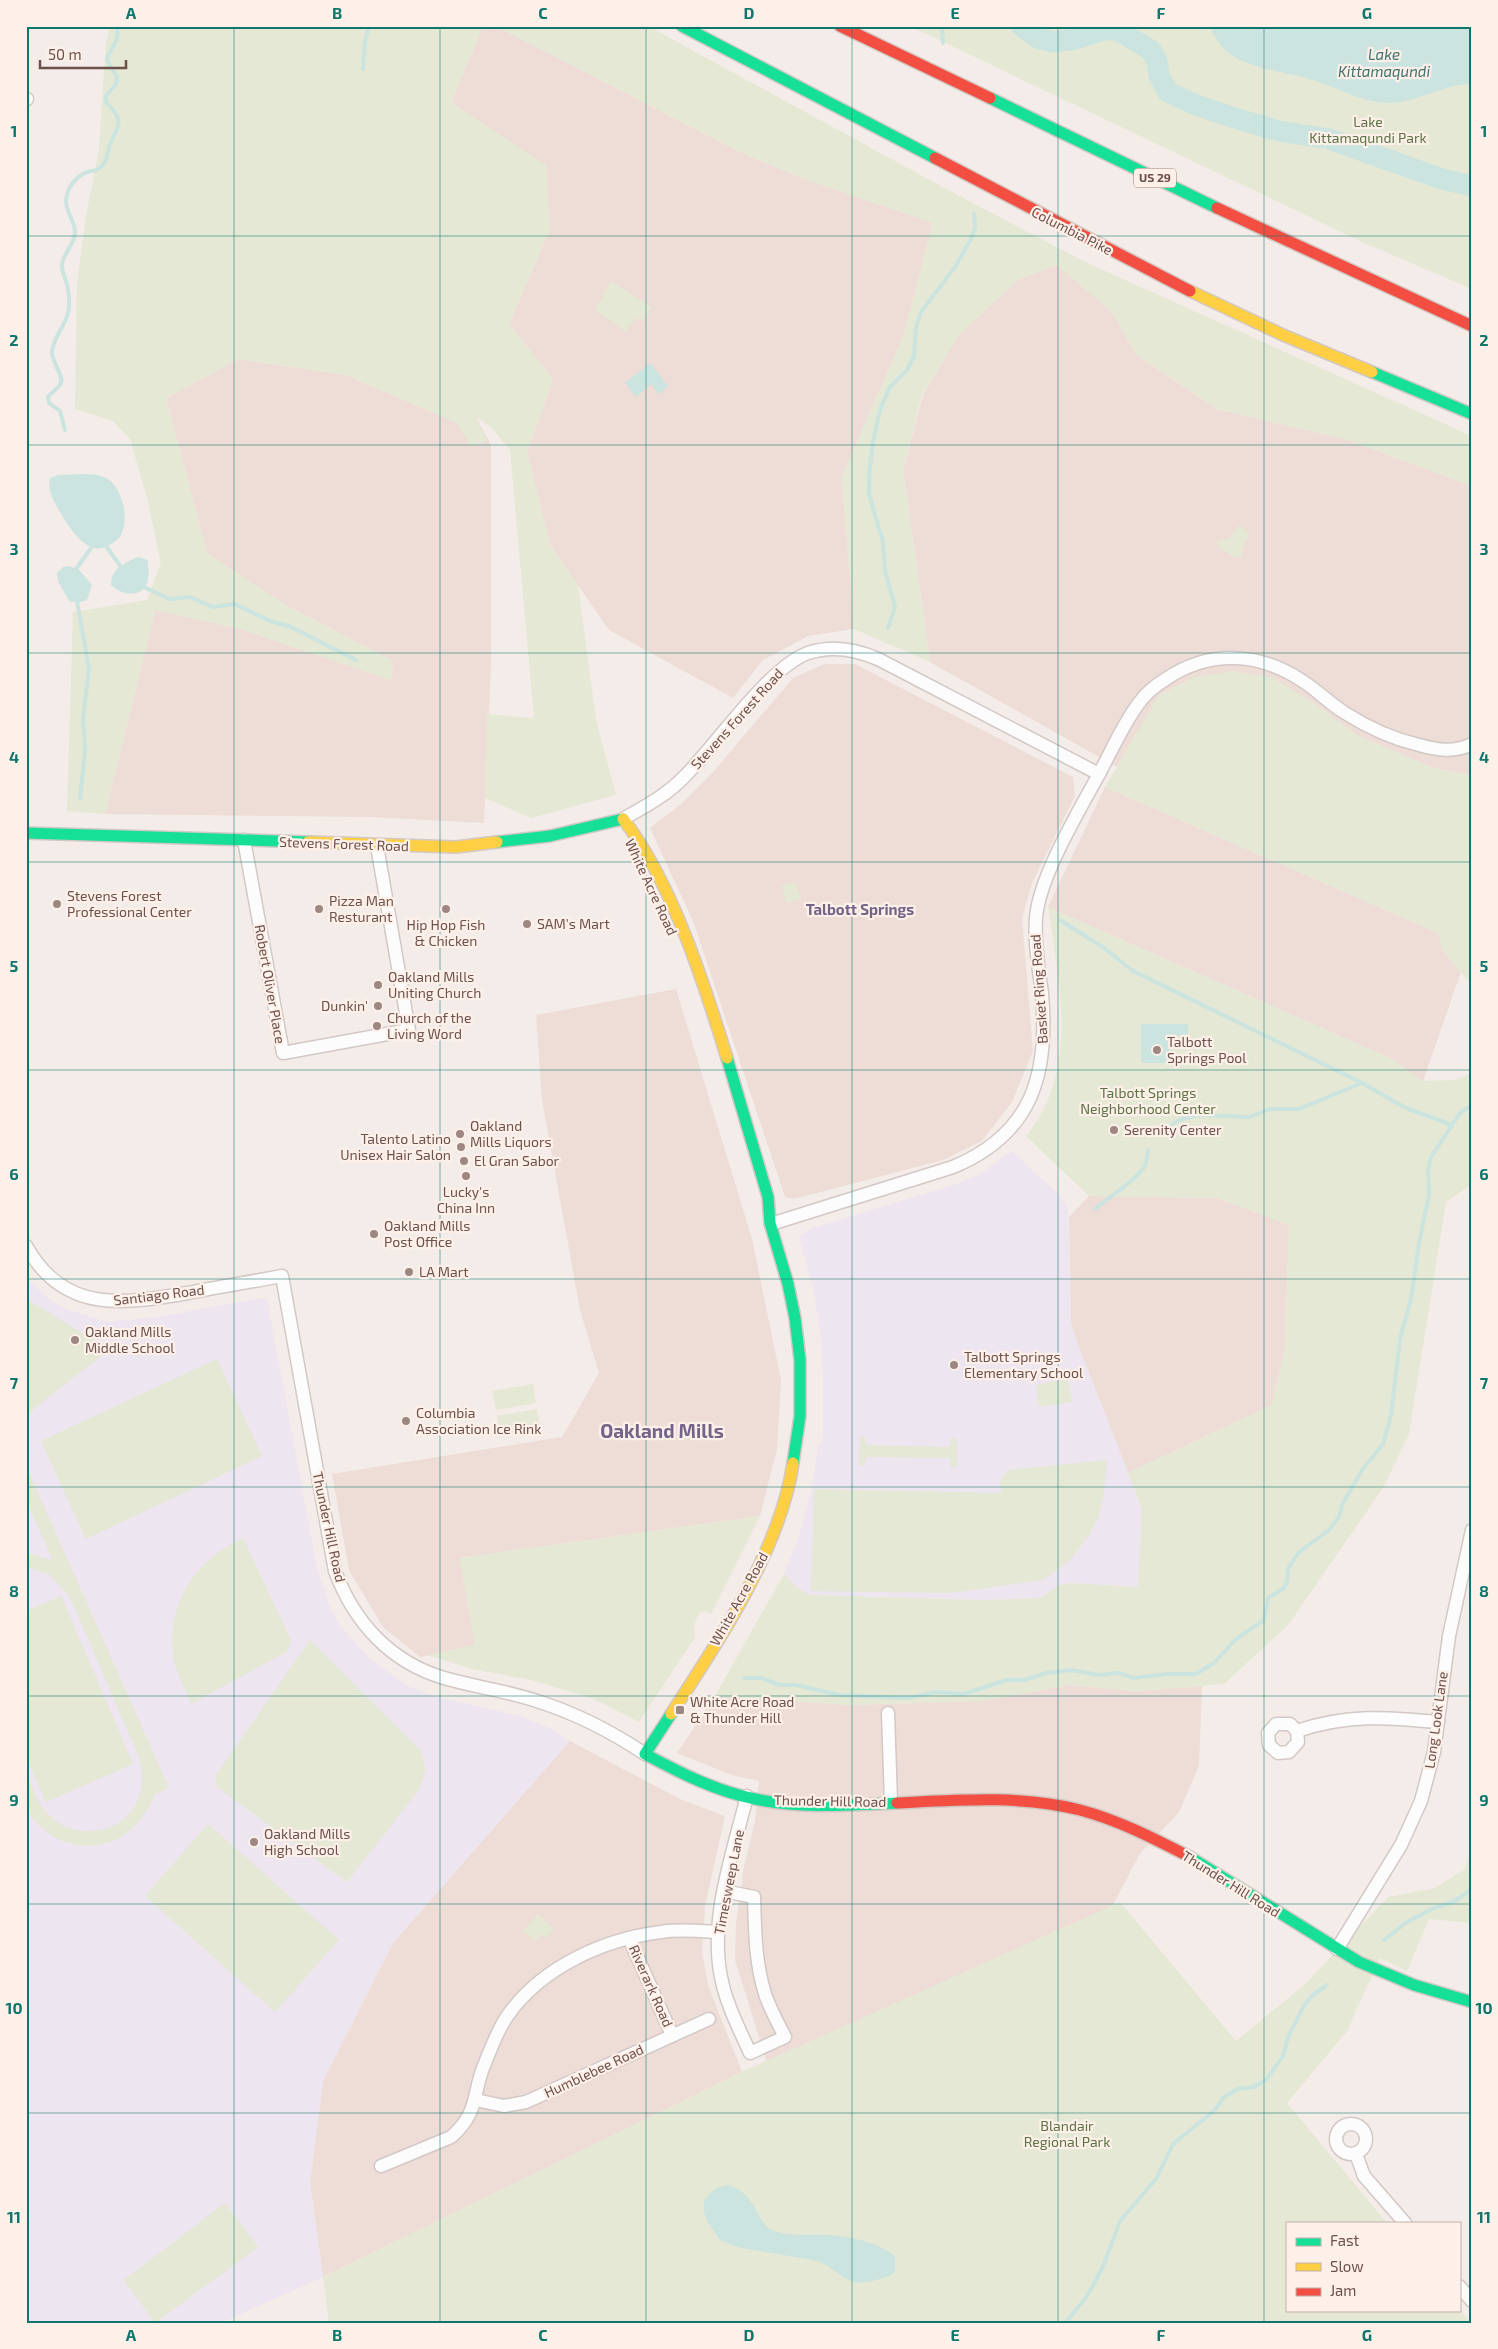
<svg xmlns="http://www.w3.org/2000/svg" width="1498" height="2349" font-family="'Exo 2',sans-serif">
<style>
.residential{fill:#edddd6}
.education{fill:#ede5ef}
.green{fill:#e5e8d4}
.water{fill:#cbe4e0}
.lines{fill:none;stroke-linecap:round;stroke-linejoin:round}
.stream{stroke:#cbe4e0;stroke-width:4}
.river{stroke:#cbe4e0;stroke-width:21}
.street-casing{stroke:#d2c8c5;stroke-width:15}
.fast-casing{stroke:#d2c8c4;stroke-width:14}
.slow-casing{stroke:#d2c8c4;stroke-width:14}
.jam-casing{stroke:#d2c8c4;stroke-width:14}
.street{stroke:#fdfcfc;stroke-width:12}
.fast{stroke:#16e098;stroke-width:11}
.slow{stroke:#ffcf43;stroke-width:11}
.jam{stroke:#f24e42;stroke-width:11}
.grid{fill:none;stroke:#0f766e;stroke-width:1;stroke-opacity:0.55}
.poi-dot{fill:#9d8783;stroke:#fcf0e8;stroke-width:2}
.labels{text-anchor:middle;stroke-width:4.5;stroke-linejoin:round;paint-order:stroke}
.shield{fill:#fcf0e8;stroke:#99807b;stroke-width:1}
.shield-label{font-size:12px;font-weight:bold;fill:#6e504c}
.park-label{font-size:14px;fill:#5d7246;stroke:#fcf0e8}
.street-label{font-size:14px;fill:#6e504c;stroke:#fcf0e8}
.poi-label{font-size:14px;fill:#6e504c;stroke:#fcf0e8;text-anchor:start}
.water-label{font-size:15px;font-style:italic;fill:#42726f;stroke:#fcf0e8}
.neighbourhood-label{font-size:15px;font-weight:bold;fill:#75648a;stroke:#fcf0e8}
.district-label{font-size:19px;font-weight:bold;fill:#75648a;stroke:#fcf0e8}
.neatline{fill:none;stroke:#0f766e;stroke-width:2}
.grid-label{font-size:16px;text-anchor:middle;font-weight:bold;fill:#0f766e}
</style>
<rect width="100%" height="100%" fill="#f4ece8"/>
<!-- residential -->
<g class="residential">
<polygon points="483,26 496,26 738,151 802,178 933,223 904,334 842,477 854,629 808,636 763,660 733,698 609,630 550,545 527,452 553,379 509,324 550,229 451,102"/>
<polygon points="1057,265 1111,311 1137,355 1217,409 1345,439 1472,486 1472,776 1431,767 1358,736 1311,701 1137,732 1117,767 930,662 903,471 923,395 958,335 1019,279"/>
<polygon points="239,359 346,375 457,423 476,417 491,445 491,665 484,823 370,817 105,814 155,610 237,628 391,680 393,661 289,607 207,553 166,398"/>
<polygon points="824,664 855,664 1073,777 1075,796 1032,883 1022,918 1033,1051 1012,1102 982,1141 943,1160 794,1199 785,1197 693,921 650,828 680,805 713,772 793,678"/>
<polygon points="1105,787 1438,933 1443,951 1461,972 1423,1081 1392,1059 1048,907"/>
<polygon points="676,989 752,1239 781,1380 777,1449 760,1516 460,1558 475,1645 420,1657 383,1627 349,1570 332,1474 562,1437 599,1373 580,1310 542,1100 536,1015"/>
<polygon points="1089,1196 1218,1198 1289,1225 1285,1349 1272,1405 1128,1473 1078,1345 1071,1322 1069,1217"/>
<polygon points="1070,1685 1136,1691 1202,1686 1199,1766 1179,1812 1139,1855 1112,1907 769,2069 735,1960 736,1924 744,1867 755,1821 759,1781 732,1775 677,1753 715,1696 850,1705 982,1701"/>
<polygon points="570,1741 680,1799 725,1816 705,1906 702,1953 708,1985 742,2072 323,2277 310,2182 323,2081 393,1943"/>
</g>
<!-- education -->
<g class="education">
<polygon points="1012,1151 1059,1195 1068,1208 1071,1322 1078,1345 1142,1508 1138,1587 1072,1583 1059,1585 1040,1598 984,1600 810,1595 796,1587 784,1574 798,1539 811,1492 818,1449 823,1436 823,1380 820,1330 813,1288 799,1237 810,1229 956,1184 979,1175"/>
<polygon points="26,1278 51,1301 68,1310 108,1322 157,1317 262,1298 267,1299 317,1568 330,1607 340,1626 371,1660 410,1687 434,1696 520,1716 554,1730 570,1741 393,1943 323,2081 310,2182 323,2277 221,2323 26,2323"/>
</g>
<!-- green -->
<g class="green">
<polygon points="110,26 483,26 451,102 546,165 550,229 509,324 553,379 527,452 550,545 578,585 596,720 616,795 531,818 485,798 487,714 534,718 510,450 490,426 476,418 487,441 471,447 457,423 346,375 239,359 166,398 207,553 289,607 393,661 391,680 237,628 155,610 105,814 67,811 73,612 147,600 161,563 147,498 130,439 113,421 75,409 77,283 86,215 99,150 106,41"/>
<polygon points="496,26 648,26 937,184 1085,262 1472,436 1472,486 1345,439 1217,409 1137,355 1111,311 1057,265 1019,279 959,335 922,395 903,471 930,662 854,629 842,477 904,334 933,223 802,178 738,151"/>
<polygon points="910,26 1472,26 1472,289 1362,242"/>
<polygon points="611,281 652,307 642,321 636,318 626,332 595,310"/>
<polygon points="1239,525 1250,533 1242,548 1242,555 1236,558 1218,546 1217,541 1229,539"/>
<polygon points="1233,671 1271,677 1311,701 1358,736 1431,767 1472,776 1472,985 1443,951 1438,933 1105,787 1159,695 1194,677"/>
<polygon points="795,882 801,897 798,900 786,903 782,885"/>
<path d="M 1048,907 L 1392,1059 L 1423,1081 L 1456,1080 L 1472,1073 L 1472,1184 L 1446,1202 L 1409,1434 L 1383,1488 L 1288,1625 L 1224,1684 L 1136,1691 L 1070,1685 L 982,1701 L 850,1705 L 715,1696 L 784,1574 L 796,1587 L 810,1595 L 984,1600 L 1040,1598 L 1059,1585 L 1072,1583 L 1138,1587 L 1142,1508 L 1128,1473 L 1272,1405 L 1285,1349 L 1289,1225 L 1218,1198 L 1089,1196 L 1026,1136 C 1080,1070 1059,984 1048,907 Z"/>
<polygon points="26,1299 101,1344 101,1356 26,1415"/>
<polygon points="217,1359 262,1456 86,1539 41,1441"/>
<polygon points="1068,1379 1072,1402 1039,1407 1036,1385"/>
<polygon points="533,1384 536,1403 496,1410 492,1391"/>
<polygon points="537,1409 540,1428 500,1435 497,1416"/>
<polygon points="860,1436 865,1437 866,1445 950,1447 951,1439 955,1437 957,1440 957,1466 952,1468 950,1466 950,1458 866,1457 864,1466 859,1466"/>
<polygon points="1107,1460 1103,1499 1098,1517 1090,1534 1070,1560 1043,1580 950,1593 811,1591 814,1489 1002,1493 1000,1481 1008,1470"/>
<path d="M 26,1466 L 169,1788 L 155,1794 C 139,1836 99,1859 56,1838 C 44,1831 32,1821 27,1808 C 23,1799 26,1783 26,1773 C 33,1788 38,1806 51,1817 C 76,1841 123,1834 137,1802 C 144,1787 143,1772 139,1757 L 70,1597 L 49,1574 L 26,1567 L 26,1553 L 53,1560 L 26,1500 Z"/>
<polygon points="760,1516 711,1614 701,1611 694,1623 695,1637 639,1722 592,1698 531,1680 472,1669 428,1655 475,1645 460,1558"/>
<path d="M 243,1538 L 291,1640 L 288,1651 L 191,1704 C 186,1691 179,1678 175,1665 C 166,1628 179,1586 208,1561 C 218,1551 231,1545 243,1538 Z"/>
<polygon points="61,1596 133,1764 46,1802 26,1757 26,1611"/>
<polygon points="310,1640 421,1751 426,1771 418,1791 347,1882 217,1787 216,1775"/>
<polygon points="208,1824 339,1940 275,2012 145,1896"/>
<polygon points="1472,1851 1472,1923 1429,1919 1407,1971 1380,1958 1347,2031 1287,2103 1387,2223 1287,2223 1287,2310 1459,2309 1471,2323 329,2323 323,2277 742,2072 1120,1902 1236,2041 1303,1986 1388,1897 1435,1888 1464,1870"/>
<polygon points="538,1914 554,1929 546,1938 541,1934 535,1941 523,1931"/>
<polygon points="225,2203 258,2247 155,2323 124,2280"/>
</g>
<!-- water -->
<g class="water">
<path d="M 1209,26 L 1472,26 L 1472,84 C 1444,84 1418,102 1390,103 C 1363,103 1338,88 1313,80 C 1291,73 1255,69 1236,58 C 1223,51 1215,38 1209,26 Z"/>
<polygon points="650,363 668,386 659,394 651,384 636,397 625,383"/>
<path d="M 58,475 C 72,475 91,472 104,477 C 122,484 130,519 121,535 C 119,539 113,543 109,545 C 91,557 74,535 65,520 C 58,509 46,492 50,478 Z"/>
<path d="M 138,557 L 148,560 C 148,568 150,577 146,585 C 139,599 120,594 111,585 C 111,569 124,563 138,557 Z"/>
<polygon points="69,566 79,570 92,585 87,600 78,603 69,601 58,581 57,573 63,567"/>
<polygon points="1141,1024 1188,1024 1188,1034 1172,1037 1172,1063 1141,1063"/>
<path d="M 729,2185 C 759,2196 755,2222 772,2230 C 790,2237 811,2234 830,2235 C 850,2236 879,2243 895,2256 L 895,2272 C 889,2277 883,2278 876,2280 C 845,2289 843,2272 818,2261 L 737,2247 L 720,2240 L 707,2221 L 704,2212 L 704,2201 L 710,2193 L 719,2187 Z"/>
</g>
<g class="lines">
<!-- stream -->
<g class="stream">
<polyline points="942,26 943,43"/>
<polyline points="363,69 365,41 369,26"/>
<path d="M 65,430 L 60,411 L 49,403 L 48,397 C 52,392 59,388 61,383 C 64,375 51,362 52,351 C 54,337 63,329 67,316 C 71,306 69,289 65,278 C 64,274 61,269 62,264 C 64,252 75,244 75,232 C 75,221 65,211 66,200 C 67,188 75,178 85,173 C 92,170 97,172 102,166 C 108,159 107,152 110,144 C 120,123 124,120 106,102 L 106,96 L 116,84 L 117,77 L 109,64 L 107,58 C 112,47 121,39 116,26"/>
<polyline points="104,543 123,570"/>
<polyline points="75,574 76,569 94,544"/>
<polyline points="142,586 169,599 190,597 213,607 235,604 272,622 289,626 356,660"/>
<polyline points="77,601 89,669 83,719 85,750 80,799"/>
<polyline points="888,628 895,607 885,571 883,542 869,494 869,476 873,441 881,407 890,387 907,370 914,357 916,328 921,312 955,267 971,239 975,227 974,214"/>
<polyline points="1060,920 1104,948 1133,971 1362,1083 1406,1108 1452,1125"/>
<polyline points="1163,1131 1179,1120 1198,1115 1249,1117 1270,1109 1299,1109 1362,1083"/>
<path d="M 1095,1209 C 1107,1198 1140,1178 1145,1165 C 1147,1161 1147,1154 1148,1150"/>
<polyline points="744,1678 761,1678 780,1685 796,1685 839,1695 908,1698 936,1692 964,1694 1006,1680 1024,1680 1047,1673 1071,1670 1099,1675 1120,1673 1133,1678 1168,1674 1196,1674 1214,1663 1235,1640 1264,1620 1268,1598 1284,1588 1287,1581 1288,1569 1298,1553 1329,1530 1339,1517 1343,1503 1362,1470 1383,1444 1391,1416 1400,1339 1411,1299 1419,1243 1429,1195 1428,1170 1431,1157 1460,1113 1472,1105"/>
<polyline points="1384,1940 1407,1922 1432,1909 1455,1901 1472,1889"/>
<polyline points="1065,2323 1085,2299 1095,2282 1104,2264 1120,2221 1156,2179 1173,2144 1215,2110 1224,2097 1238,2089 1254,2087 1266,2080 1283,2056 1288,2037 1305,2004 1313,1995 1327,1985"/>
</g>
<!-- river -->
<polyline class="river" points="1021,26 1038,38 1053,42 1075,39 1104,30 1117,30 1151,50 1157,61 1159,76 1168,92 1191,103 1228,116 1279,131 1329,139 1442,179 1472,186"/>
<defs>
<g id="street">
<polyline points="26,99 27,99"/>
<path d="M 623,819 C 646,806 667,795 685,776 C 716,745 769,667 808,653 C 832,645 855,649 878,659 L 1099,774"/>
<polyline points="244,840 283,1053 409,1030 377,846"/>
<path d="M 771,1224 L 953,1167 C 1032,1134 1049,1075 1042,994 C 1039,969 1034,943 1036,918 C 1039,877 1079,811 1099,774 C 1112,750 1123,724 1139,703 C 1146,693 1156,685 1166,679 C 1209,650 1258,652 1301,680 C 1317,690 1329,703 1345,713 C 1367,727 1393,739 1419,745 C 1437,750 1454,753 1472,744"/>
<path d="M 26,1246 C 64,1314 123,1304 188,1293 C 219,1287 250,1282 282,1276 L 335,1571 C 354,1622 390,1662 444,1678 C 475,1687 508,1691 540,1702 C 577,1714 612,1732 645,1754"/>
<polyline points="888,1713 891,1802"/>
<path d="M 1297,1731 L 1290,1724 L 1276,1724 L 1268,1733 L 1269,1745 L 1278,1753 L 1289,1752 L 1298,1742 L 1297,1731 C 1347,1714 1386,1717 1438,1722"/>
<path d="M 724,1891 L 754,1897 C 755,1930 755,1962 765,1994 C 770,2009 778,2023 785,2037 L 750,2053 C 739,2028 726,2004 721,1977 C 709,1918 733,1853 747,1796"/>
<polyline points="629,1938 672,2035"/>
<polyline points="1337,1949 1401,1845 1421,1801 1434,1752 1449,1636 1472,1530"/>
<polyline points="476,2100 504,2106 526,2102 709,2019"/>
<circle cx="1351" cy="2139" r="15"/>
<polyline points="1356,2154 1364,2176 1405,2223"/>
<path d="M 381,2166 L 451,2137 C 480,2112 472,2092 485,2063 C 492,2046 498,2029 508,2015 C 542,1967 604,1939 661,1932 C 680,1929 699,1931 718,1932"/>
<polyline points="1459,2286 1472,2301"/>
</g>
<g id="fast">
<polyline points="682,26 935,158"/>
<polyline points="990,98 1217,208"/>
<polyline points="1372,372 1472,414"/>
<polyline points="26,833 308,842"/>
<polyline points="497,842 550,836 623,819"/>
<polyline points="727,1058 768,1197 770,1223 788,1284 795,1318 800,1360 800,1416 793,1463"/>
<path d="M 671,1714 L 645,1754 C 680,1773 716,1791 755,1799 C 801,1809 851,1805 897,1803"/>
<polyline points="1188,1856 1359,1962 1414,1985 1472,2002"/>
</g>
<g id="slow">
<polyline points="1190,291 1283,335 1372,372"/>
<path d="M 623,819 C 671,880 704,983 727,1058"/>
<polyline points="308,842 456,847 497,842"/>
<path d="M 671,1714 C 718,1643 781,1548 793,1463"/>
</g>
<g id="jam">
<polyline points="840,26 990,98"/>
<polyline points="935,158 1190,291"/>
<polyline points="1217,208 1472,326"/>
<path d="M 897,1803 C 958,1800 1021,1795 1080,1810 C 1118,1820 1153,1838 1188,1856"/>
</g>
</defs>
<!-- street casing -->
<use href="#street" class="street-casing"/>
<!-- fast casing -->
<use href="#fast" class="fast-casing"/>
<!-- slow casing -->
<use href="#slow" class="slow-casing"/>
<!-- jam casing -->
<use href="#jam" class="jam-casing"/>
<!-- street -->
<use href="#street" class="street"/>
<!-- fast -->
<use href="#fast" class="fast"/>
<!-- slow -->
<use href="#slow" class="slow"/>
<!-- jam -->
<use href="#jam" class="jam"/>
</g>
<!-- grid -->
<path class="grid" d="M 234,26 L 234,2323M 440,26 L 440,2323M 646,26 L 646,2323M 852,26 L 852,2323M 1058,26 L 1058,2323M 1264,26 L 1264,2323M 26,236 L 1472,236M 26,445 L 1472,445M 26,653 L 1472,653M 26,862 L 1472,862M 26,1070 L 1472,1070M 26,1279 L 1472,1279M 26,1487 L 1472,1487M 26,1696 L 1472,1696M 26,1904 L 1472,1904M 26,2113 L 1472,2113"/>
<!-- markers -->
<g class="poi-dot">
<circle cx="57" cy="904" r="5"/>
<circle cx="319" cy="909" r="5"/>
<circle cx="446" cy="909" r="5"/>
<circle cx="527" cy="924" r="5"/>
<circle cx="378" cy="985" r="5"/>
<circle cx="378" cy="1006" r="5"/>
<circle cx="377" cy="1026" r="5"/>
<circle cx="1157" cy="1050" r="5"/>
<circle cx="1114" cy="1130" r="5"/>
<circle cx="460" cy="1134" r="5"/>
<circle cx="461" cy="1147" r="5"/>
<circle cx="464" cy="1161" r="5"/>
<circle cx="466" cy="1176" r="5"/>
<circle cx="374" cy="1234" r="5"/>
<circle cx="409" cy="1272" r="5"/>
<circle cx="75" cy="1340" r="5"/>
<circle cx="954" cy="1365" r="5"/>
<circle cx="406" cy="1421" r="5"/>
<rect x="675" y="1705" width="10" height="10" rx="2.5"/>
<circle cx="254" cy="1842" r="5"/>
</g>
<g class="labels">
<!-- shield labels -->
<rect class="shield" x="1134" y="168.5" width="42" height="19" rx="4"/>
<g class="shield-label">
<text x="1155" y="182">US 29</text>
</g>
<!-- park labels -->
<g class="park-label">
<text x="1368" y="127">Lake<tspan x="1368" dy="16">Kittamaqundi Park</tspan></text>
<text x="1148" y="1098">Talbott Springs<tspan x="1148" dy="16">Neighborhood Center</tspan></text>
<text x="1067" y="2131">Blandair<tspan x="1067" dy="16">Regional Park</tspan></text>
</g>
<!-- street labels -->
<g class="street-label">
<text transform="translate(1072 231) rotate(27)" y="5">Columbia Pike</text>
<text transform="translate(737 719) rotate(-48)" y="5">Stevens Forest Road</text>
<text transform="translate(344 844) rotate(2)" y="5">Stevens Forest Road</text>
<text transform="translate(651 887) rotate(65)" y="5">White Acre Road</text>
<text transform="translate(270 984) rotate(80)" y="5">Robert Oliver Place</text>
<text transform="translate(1039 989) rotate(-94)" y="5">Basket Ring Road</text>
<text transform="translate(159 1295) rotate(-7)" y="5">Santiago Road</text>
<text transform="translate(329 1527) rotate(78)" y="5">Thunder Hill Road</text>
<text transform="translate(739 1599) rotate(-61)" y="5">White Acre Road</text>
<text transform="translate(1436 1720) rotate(-82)" y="5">Long Look Lane</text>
<text transform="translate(830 1801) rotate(1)" y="5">Thunder Hill Road</text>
<text transform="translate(729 1882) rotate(-79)" y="5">Timesweep Lane</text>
<text transform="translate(1231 1884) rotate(32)" y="5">Thunder Hill Road</text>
<text transform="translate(651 1986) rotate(66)" y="5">Riverark Road</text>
<text transform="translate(594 2071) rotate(-25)" y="5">Humblebee Road</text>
</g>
<!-- poi labels -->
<g class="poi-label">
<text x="67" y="901">Stevens Forest<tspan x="67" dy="16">Professional Center</tspan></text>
<text x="329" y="906">Pizza Man<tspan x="329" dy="16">Resturant</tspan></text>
<text x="537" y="929">SAM's Mart</text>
<text x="446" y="930" text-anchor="middle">Hip Hop Fish<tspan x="446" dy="16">&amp; Chicken</tspan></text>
<text x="388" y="982">Oakland Mills<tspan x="388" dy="16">Uniting Church</tspan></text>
<text x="368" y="1011" text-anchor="end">Dunkin'</text>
<text x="387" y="1023">Church of the<tspan x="387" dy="16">Living Word</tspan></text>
<text x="1167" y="1047">Talbott<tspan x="1167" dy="16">Springs Pool</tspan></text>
<text x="470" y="1131">Oakland<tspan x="470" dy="16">Mills Liquors</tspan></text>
<text x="1124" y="1135">Serenity Center</text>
<text x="451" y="1144" text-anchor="end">Talento Latino<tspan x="451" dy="16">Unisex Hair Salon</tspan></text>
<text x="474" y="1166">El Gran Sabor</text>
<text x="466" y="1197" text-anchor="middle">Lucky's<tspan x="466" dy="16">China Inn</tspan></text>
<text x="384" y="1231">Oakland Mills<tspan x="384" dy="16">Post Office</tspan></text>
<text x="419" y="1277">LA Mart</text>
<text x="85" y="1337">Oakland Mills<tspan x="85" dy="16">Middle School</tspan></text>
<text x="964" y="1362">Talbott Springs<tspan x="964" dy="16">Elementary School</tspan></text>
<text x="416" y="1418">Columbia<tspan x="416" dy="16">Association Ice Rink</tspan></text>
<text x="690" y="1707">White Acre Road<tspan x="690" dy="16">&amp; Thunder Hill</tspan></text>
<text x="264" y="1839">Oakland Mills<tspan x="264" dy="16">High School</tspan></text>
</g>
<!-- water labels -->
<g class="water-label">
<text x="1384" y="60">Lake<tspan x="1384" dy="17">Kittamaqundi</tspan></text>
</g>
<!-- neighbourhood labels -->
<g class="neighbourhood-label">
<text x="860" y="915">Talbott Springs</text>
</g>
<!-- district labels -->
<g class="district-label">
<text x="662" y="1438">Oakland Mills</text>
</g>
</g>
<!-- border -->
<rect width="1498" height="2349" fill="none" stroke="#fcf0e8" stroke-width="55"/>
<!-- legend -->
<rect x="1286" y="2222" width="175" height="90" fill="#fcf0e8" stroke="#c3b0aa"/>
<rect x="1296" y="2238" width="25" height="8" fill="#16e098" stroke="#c3b0aa"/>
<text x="1330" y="2246" font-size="15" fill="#6e504c">Fast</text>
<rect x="1296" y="2263" width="25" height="8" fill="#ffcf43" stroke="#c3b0aa"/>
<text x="1330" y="2272" font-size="15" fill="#6e504c">Slow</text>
<rect x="1296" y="2288" width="25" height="8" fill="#f24e42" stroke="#c3b0aa"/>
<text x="1330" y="2296" font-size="15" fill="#6e504c">Jam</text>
<!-- scale -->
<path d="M40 60v8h86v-8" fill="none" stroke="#6e504c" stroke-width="2.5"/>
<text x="48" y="60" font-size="15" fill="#6e504c" stroke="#fcf0e8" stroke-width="4" paint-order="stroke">50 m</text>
<rect x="28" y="28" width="1442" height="2294" class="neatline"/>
<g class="grid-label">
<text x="131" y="19">A</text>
<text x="337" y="19">B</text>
<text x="543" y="19">C</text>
<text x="749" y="19">D</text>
<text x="955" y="19">E</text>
<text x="1161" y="19">F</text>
<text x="1367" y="19">G</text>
<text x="14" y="137">1</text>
<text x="1484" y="137">1</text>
<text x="14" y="346">2</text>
<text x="1484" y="346">2</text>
<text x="14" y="555">3</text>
<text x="1484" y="555">3</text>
<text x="14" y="763">4</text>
<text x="1484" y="763">4</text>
<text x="14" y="972">5</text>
<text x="1484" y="972">5</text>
<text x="14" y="1180">6</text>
<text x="1484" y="1180">6</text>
<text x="14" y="1389">7</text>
<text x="1484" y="1389">7</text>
<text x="14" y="1597">8</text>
<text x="1484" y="1597">8</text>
<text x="14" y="1806">9</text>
<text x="1484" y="1806">9</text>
<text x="14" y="2014">10</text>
<text x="1484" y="2014">10</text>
<text x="14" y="2223">11</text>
<text x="1484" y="2223">11</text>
<text x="131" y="2341">A</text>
<text x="337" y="2341">B</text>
<text x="543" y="2341">C</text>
<text x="749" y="2341">D</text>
<text x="955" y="2341">E</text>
<text x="1161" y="2341">F</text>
<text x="1367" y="2341">G</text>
</g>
</svg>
